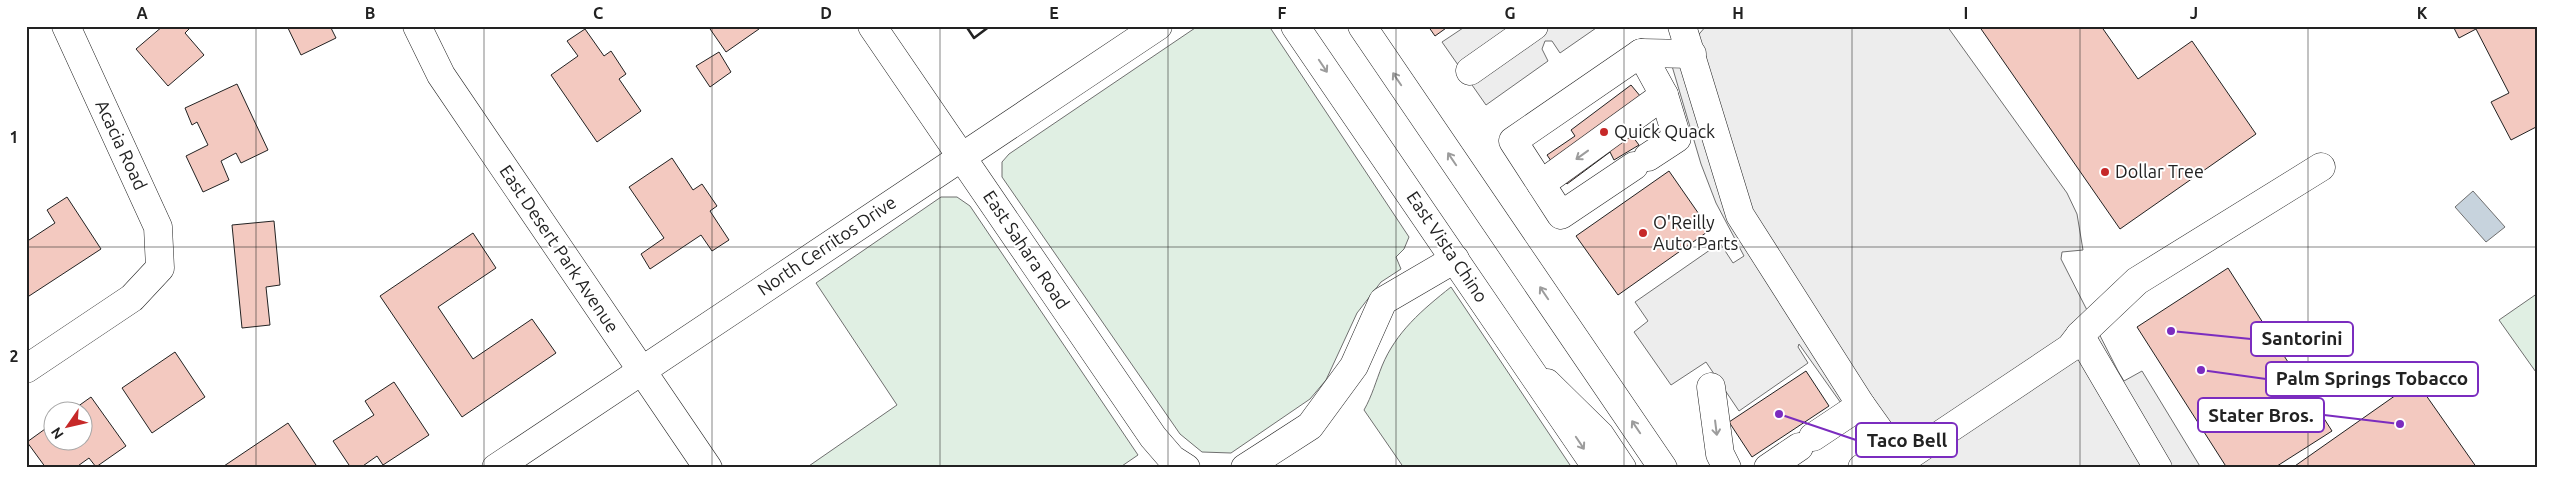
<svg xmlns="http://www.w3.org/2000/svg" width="2564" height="494" font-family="Ubuntu,sans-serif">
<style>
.green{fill:#e0efe3;stroke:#6f6f6f}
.parking{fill:#ededed;stroke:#6f6f6f}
.water{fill:#c7d3dd;stroke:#6f6f6f}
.building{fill:#f3c9c0;stroke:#222}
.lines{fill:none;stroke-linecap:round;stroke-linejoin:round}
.minor-casing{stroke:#222;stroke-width:29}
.major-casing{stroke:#222;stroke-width:29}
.minor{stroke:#fff;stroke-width:28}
.major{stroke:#fff;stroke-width:28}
.wall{stroke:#222;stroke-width:2.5}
.oneway{stroke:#9c9c9c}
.grid{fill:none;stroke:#222;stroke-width:1;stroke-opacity:0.55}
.poi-dot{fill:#c62828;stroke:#fff;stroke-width:2}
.labels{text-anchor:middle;stroke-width:4;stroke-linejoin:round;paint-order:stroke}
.poi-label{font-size:18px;fill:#222;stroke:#fff;text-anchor:start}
.street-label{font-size:18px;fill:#222;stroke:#fff}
.leader{fill:none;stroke:#7b2cbf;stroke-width:2}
.callout-dot{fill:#7b2cbf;stroke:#fff;stroke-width:2}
.callout{fill:#fff;stroke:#7b2cbf;stroke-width:2}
.callout-label{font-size:19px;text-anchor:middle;font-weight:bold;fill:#222}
.neatline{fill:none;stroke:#222;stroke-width:2}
.grid-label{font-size:16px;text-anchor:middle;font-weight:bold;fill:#222}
</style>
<rect width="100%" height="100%" fill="#fff"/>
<!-- green -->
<g class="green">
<polygon points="1198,26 1269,26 1409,237 1404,249 1396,257 1401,269 1381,282 1357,313 1326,380 1310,399 1231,453 1202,452 1180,434 1002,177 1002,162 1009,154"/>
<polygon points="941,197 957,197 970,206 1138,455 1119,468 806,468 897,405 816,283"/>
<path d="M 1451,287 L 1572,468 L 1404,468 L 1364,410 C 1372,396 1376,381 1382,366 C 1396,332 1422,310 1451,287 Z"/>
<polygon points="2538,293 2538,375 2499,320"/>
</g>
<!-- parking -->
<g class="parking">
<polygon points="1466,26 1599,26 1560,53 1552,41 1545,41 1542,49 1548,61 1486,105 1442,42"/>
<polygon points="1706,26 1947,26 2067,193 2077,214 2083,250 2062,252 2061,259 2118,371 2124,381 2142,371 2201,468 1887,468 1799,344 1798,347 1808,363 1739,411 1706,362 1671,385 1634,332 1648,321 1635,302 1720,243 1733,263 1744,256 1716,203 1701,164 1672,66"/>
</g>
<!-- water -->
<polygon class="water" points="2473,191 2505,227 2486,242 2455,207"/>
<!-- building -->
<g class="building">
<polygon points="163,26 192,26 185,33 204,55 168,86 136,49"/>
<polygon points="287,26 330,26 336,38 301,55"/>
<polygon points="708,26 758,26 759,29 726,52"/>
<polygon points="1428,26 1449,26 1435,36"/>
<polygon points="1979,26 2101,26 2138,79 2192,41 2256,134 2120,229"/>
<polygon points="2453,26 2535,26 2538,32 2538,126 2511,140 2491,102 2509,93 2476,29 2459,38"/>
<polygon points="585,29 604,56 611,51 626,74 619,79 641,111 597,142 551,75 578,56 567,41"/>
<polygon points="719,52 731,72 710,87 696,66"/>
<polygon points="237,84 268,150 241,163 236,153 221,161 229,180 203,192 186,156 208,145 197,122 192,125 185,108"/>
<polygon points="1631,85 1641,97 1621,111 1637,135 1633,137 1639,145 1614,160 1610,152 1567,184 1547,155 1575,136 1571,130"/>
<polygon points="672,158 693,190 702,184 717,206 710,211 729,240 712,251 701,235 650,269 641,254 664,238 629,187"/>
<polygon points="1669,171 1710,230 1618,295 1576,236"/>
<polygon points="67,197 101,249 26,298 26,242 55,223 47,210"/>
<polygon points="274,221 280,285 266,287 270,325 242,328 232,225"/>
<polygon points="473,233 496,268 438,307 473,359 532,319 556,353 462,417 380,296"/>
<polygon points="2228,268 2332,431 2274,468 2227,468 2137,327"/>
<polygon points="175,352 205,397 152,433 122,388"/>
<polygon points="1806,371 1829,406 1752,457 1729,422"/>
<polygon points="2416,381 2477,468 2292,468"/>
<polygon points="394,382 429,435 383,465 377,456 360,468 351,468 333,441 374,415 365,401"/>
<polygon points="91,397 126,446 96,467 89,458 75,468 46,468 27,442 52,424 52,442 82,442 82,412 70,412"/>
<polygon points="288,423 318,468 221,468"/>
</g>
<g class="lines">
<defs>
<g id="minor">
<polyline points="417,26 441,75 708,468"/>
<polyline points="872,26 1153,437 1172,459 1186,468"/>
<polyline points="1682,26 1740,215 1861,405 1906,468"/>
<polyline points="1641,53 1664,95 1677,138 1648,157"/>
<polyline points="1470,71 1534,26"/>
<polyline points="1634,166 1561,215 1513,141 1641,53 1692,54"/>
<polyline points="1541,184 1664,95"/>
<polyline points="2080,335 2158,468"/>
<polyline points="26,369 132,298 160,268 158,227 66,26"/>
<polyline points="1547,383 1600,435 1622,468"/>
<polyline points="1711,387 1720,454 1727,468"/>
<polyline points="1813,437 1861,405"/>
<polyline points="1901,461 2070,348 2080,335 2137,281 2321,167"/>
<polyline points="496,468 1158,26"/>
<polyline points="1245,468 1310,426 1354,366 1383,301 1455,259"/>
<polyline points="1768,468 1799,447"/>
<polyline points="1862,468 1892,448"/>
</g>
<g id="major">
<polyline points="1295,26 1597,468"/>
<polyline points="1362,26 1663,468"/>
</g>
</defs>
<!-- minor casing -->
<use href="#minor" class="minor-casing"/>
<!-- major casing -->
<use href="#major" class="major-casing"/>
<!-- minor -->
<use href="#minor" class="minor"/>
<!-- major -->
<use href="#major" class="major"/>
<!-- wall -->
<polyline class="wall" points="966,26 974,38 990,26"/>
</g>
<!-- one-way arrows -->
<defs><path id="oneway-shaft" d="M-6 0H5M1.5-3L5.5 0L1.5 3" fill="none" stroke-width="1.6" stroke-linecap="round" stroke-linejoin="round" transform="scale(1.25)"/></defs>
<g class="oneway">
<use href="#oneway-shaft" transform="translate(1323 66) rotate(56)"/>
<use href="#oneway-shaft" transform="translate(1397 79) rotate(-124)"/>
<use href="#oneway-shaft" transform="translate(1582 155) rotate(144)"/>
<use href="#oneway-shaft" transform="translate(1452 159) rotate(-124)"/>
<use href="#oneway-shaft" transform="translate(1544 293) rotate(-124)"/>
<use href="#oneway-shaft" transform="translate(1636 427) rotate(-124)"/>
<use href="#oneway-shaft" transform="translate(1716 428) rotate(83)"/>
<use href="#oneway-shaft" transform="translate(1580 443) rotate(56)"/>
</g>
<!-- grid -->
<path class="grid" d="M 256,26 L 256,468M 484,26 L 484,468M 712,26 L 712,468M 940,26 L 940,468M 1168,26 L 1168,468M 1396,26 L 1396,468M 1624,26 L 1624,468M 1852,26 L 1852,468M 2080,26 L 2080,468M 2308,26 L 2308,468M 26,247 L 2538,247"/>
<!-- markers -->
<g class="poi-dot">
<circle cx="1604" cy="132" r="5"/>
<circle cx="2105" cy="172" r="5"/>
<circle cx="1643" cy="233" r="5"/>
</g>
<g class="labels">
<!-- poi labels -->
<g class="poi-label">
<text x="1614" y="138">Quick Quack</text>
<text x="2115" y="178">Dollar Tree</text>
<text x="1653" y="229">O'Reilly<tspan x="1653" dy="21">Auto Parts</tspan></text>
</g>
<!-- street labels -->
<g class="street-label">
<text transform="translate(121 145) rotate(65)" y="6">Acacia Road</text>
<text transform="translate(827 246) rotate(-34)" y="6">North Cerritos Drive</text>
<text transform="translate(1447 247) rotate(56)" y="6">East Vista Chino</text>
<text transform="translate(559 249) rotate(56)" y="6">East Desert Park Avenue</text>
<text transform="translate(1026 250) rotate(56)" y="6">East Sahara Road</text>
</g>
</g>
<!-- callouts -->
<path class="leader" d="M2171 331L2251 339M2201 370L2266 379M2400 424L2324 415M1779 414L1856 440"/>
<g class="callout-dot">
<circle cx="2171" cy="331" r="5"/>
<circle cx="2201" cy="370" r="5"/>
<circle cx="2400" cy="424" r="5"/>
<circle cx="1779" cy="414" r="5"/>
</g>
<g class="callout">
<rect x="2251" y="322" width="102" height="34" rx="5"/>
<rect x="2266" y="362" width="212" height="34" rx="5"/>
<rect x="2198" y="398" width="126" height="34" rx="5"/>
<rect x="1856" y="423" width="101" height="34" rx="5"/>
</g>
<g class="callout-label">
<text x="2302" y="345">Santorini</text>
<text x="2372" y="385">Palm Springs Tobacco</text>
<text x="2261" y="422">Stater Bros.</text>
<text x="1907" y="447">Taco Bell</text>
</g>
<!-- border -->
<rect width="2564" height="494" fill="none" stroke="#ffffff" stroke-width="55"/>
<!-- north arrow -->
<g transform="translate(68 426) rotate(236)"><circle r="24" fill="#ffffff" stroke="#a7a7a7"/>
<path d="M0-4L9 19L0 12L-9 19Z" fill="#c62828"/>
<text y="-8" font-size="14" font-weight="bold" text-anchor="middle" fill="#222222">N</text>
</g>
<rect x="28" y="28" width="2508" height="438" class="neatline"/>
<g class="grid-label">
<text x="142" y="19">A</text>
<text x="370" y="19">B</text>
<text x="598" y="19">C</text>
<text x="826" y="19">D</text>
<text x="1054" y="19">E</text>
<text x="1282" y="19">F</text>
<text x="1510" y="19">G</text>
<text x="1738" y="19">H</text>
<text x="1966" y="19">I</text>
<text x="2194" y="19">J</text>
<text x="2422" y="19">K</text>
<text x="14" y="143">1</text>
<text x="14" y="362">2</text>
</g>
</svg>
